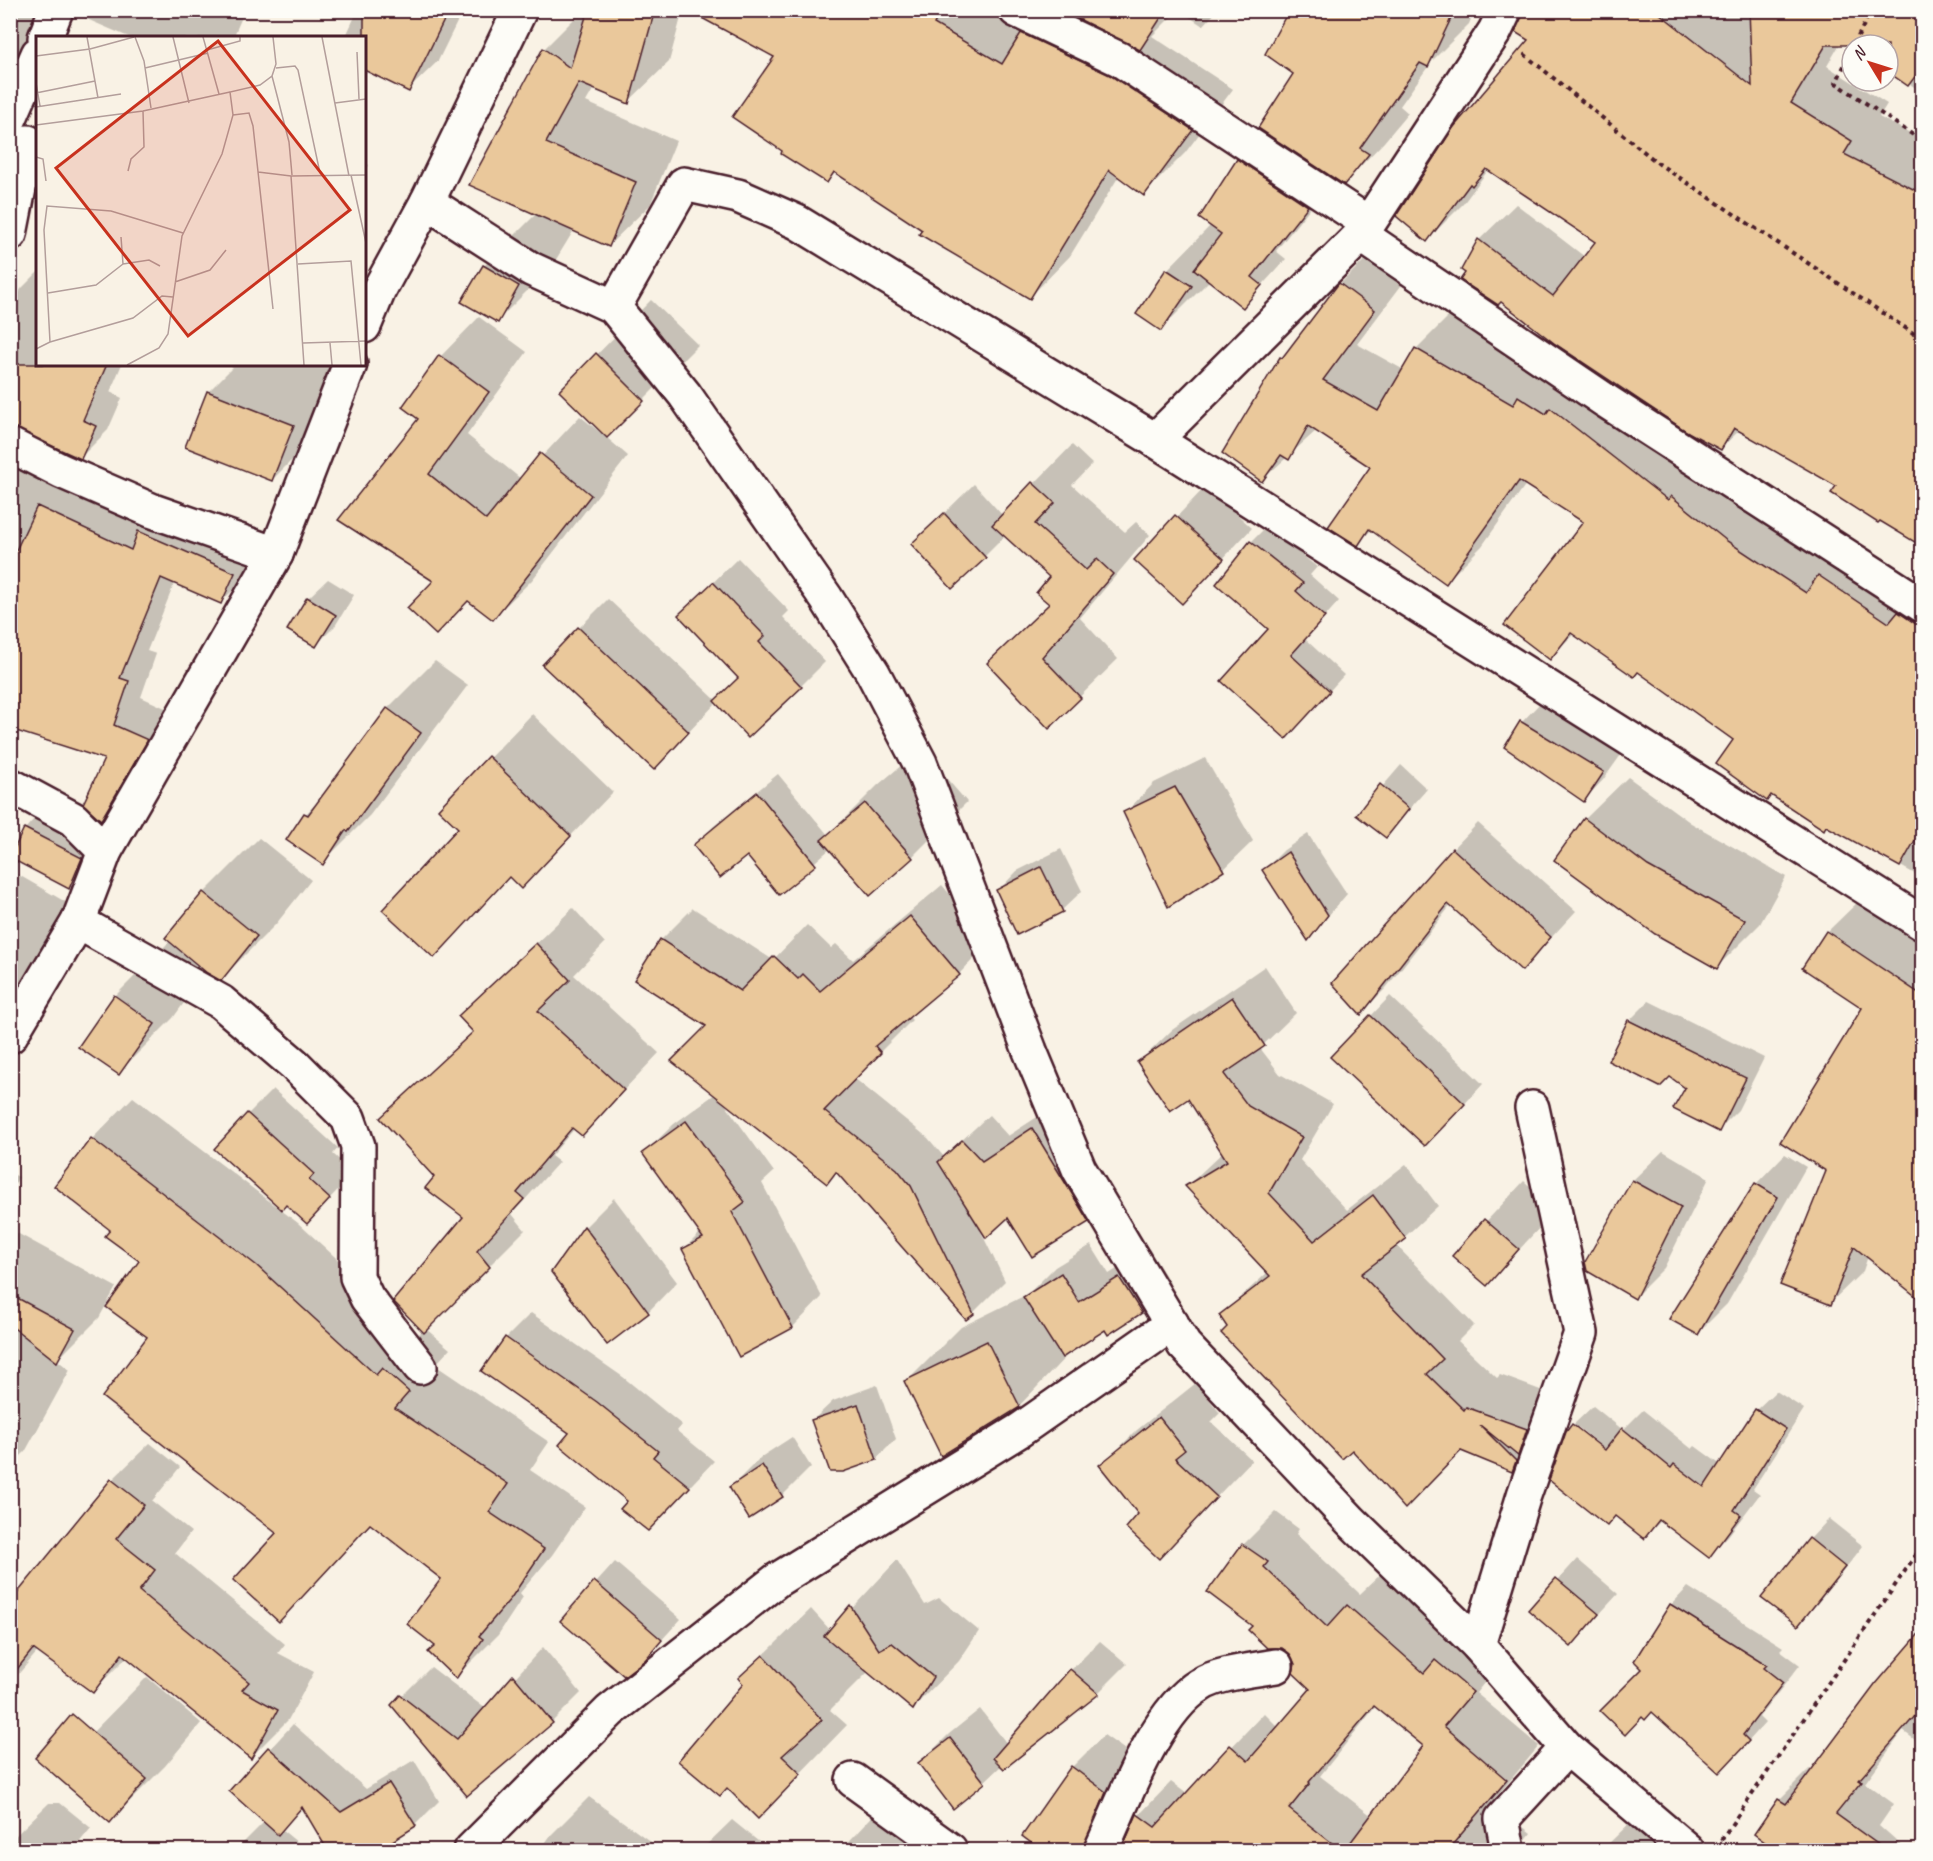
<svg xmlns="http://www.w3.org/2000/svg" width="1933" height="1861" font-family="Caveat,sans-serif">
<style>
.shadow{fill:#0003;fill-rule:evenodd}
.building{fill:#eac89b;stroke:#4a1f2b;stroke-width:1.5}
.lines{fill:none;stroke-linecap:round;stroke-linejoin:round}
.minor-casing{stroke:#4a1f2b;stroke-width:38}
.path{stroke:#4a1f2b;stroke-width:4;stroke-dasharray:4.5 4.5;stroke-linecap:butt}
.minor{stroke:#fdfcf7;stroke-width:33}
.inset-road{fill:none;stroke:#b39e9b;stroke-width:1.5}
.view{fill:#c8321e;fill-opacity:0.15;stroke:#c8321e;stroke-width:3}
.inset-edge{fill:none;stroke:#4a1f2b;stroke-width:3}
</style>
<rect width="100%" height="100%" fill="#f9f2e5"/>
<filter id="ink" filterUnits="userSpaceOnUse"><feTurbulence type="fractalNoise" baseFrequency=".0167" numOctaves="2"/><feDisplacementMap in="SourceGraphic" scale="12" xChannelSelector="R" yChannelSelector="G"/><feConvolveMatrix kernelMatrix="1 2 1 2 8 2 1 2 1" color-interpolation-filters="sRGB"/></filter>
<g filter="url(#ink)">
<!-- shadow -->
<g class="shadow">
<polygon points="10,10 48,10 31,44 12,63"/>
<polygon points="76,10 245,10 235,33 245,38 131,38 75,14"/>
<polygon points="358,10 463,10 438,61 408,90 364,38 345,38"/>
<polygon points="583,10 683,10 669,62 628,102 594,88 586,102 676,141 650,205 609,245 574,230 552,266 497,321 463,302 484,266 537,213 544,49"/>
<polygon points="722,10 1178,10 1152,36 1233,89 1185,153 1144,194 1119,176 1070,256 1030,297 836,172 827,181 776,57"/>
<polygon points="1179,10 1218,10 1203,26"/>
<polygon points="1276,10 1475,10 1469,24 1432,61 1400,106 1408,113 1384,142 1344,183 1295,73 1287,18"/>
<polygon points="1552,10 1738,10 1751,20 1922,10 1922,92 1888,70 1888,45 1854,45 1844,37 1827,66 1887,104 1879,117 1922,139 1922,546 1838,485 1740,430 1721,448 1479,240 1516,204 1585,257 1597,242 1489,169 1463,204 1427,240 1530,40"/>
<polygon points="1264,135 1332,180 1276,251 1286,259 1243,306 1210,280 1161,329 1167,270 1211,225 1238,160"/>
<polygon points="364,163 369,165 364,174"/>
<polygon points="1376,249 1410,274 1357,344 1404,370 1416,349 1452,313 1839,556 1855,540 1922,586 1922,878 1772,794 1767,799 1735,740 1638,671 1575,633 1549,658 1586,521 1526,484 1482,546 1446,582 1372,529 1358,544 1372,467 1317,430 1262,480 1224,453 1282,358 1340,284"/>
<polygon points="38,272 38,364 122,364 110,392 122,398 108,430 79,459 93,466 83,488 261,545 248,575 221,602 175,582 147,651 156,654 141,697 174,712 128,791 101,818 107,758 10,727 10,310 21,289"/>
<polygon points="651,300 698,345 606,437 628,456 532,580 493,618 469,600 435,580 420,419 404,406 441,356 479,317 527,352 467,435 521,479 580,416 602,434 604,433 561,391"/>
<polygon points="226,364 334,364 327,425 272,480 208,392 233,367"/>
<polygon points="1072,445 1092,464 1072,485 1125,532 1136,522 1150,535 1080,618 1118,659 1049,727 989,663 1050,603 1051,577 1006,535 984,557 913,544 974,484 1003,516"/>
<polygon points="1206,486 1252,528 1182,602 1136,560"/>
<polygon points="1266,527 1317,567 1310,575 1339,601 1305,639 1344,675 1301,722 1270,629 1251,542"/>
<polygon points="738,558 789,611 783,617 825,662 801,686 717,702 683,738 579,628 608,599 716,700 739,677 680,615"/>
<polygon points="328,579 354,595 335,626 316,645 308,598"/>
<polygon points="435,661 468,685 370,815 322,863 306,814 325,794 388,708"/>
<polygon points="1541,702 1623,752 1603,780 1584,800 1522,722"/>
<polygon points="532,714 613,792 563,844 510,877 434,956 461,828 440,809"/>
<polygon points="921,749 967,802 912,857 831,848 779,893 747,853 695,845 714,826 778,774 828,835 878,785"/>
<polygon points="1205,758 1253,841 1223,870 1125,813 1154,783"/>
<polygon points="1401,765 1427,789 1386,836 1358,815"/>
<polygon points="1628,777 1691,823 1786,877 1760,924 1717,967 1585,819"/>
<polygon points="34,819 91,848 78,878 69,887 25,829"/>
<polygon points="1478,823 1576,911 1522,969 1451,905 1386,988 1361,1013 1453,849"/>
<polygon points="1308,834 1347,894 1308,939 1264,870 1284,850"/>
<polygon points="259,838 311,880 276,924 221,979 207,971 173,1018 118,1073 115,996 170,941 204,893"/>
<polygon points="1061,849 1082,891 1062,910 998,891 1017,871"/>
<polygon points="10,870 76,908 50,952 11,991"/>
<polygon points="942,885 990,942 959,974 908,1016 912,1020 854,1078 928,1138 944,1157 989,1115 1008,1136 1059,1103 1114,1194 1088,1220 1008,1216 980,1230 1005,1281 973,1313 837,1171 827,1182 722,1100 774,1172 762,1183 822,1297 793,1327 740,1355 684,1249 701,1232 644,1153 674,1124 715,1094 708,1025 661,940 693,908 773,960 807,925 831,948 836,944 853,960"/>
<polygon points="1860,900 1922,942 1922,1300 1868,1256 1863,1271 1830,1303 1828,1171 1864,1008 1804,967 1827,932"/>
<polygon points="573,908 605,943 574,975 659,1053 582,1134 575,1128 551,1156 559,1162 512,1214 525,1230 426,1329 450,1349 435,1365 549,1442 530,1470 585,1507 552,1555 520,1593 523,1597 498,1635 456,1677 437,1645 444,1579 372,1523 279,1620 278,1533 149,1337 141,1261 112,1229 92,1139 133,1097 298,1223 419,1334 423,1330 465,1217 435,1177 382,1118 474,1031 460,1016"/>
<polygon points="1265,966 1296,1013 1260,1048 1280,1074 1333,1104 1300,1160 1347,1210 1406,1164 1438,1206 1396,1245 1474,1325 1458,1341 1497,1378 1500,1375 1559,1397 1544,1437 1512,1470 1461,1450 1352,1448 1221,1315 1268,1272 1187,1186 1223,1152 1189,1096 1139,1062 1172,1030"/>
<polygon points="1390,996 1483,1084 1445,1125 1371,1016"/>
<polygon points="1649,1001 1764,1058 1738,1110 1718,1130 1687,1087 1670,1075 1610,1060 1629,1021"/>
<polygon points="273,1089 338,1148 333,1154 354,1173 307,1222 248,1114"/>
<polygon points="1663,1151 1709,1178 1664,1268 1635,1297 1586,1262 1633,1180"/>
<polygon points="1785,1154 1806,1167 1727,1304 1698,1333 1756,1184"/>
<polygon points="10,1173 19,1177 10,1193"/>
<polygon points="1524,1181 1556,1210 1487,1284 1454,1256"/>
<polygon points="614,1198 677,1282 648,1312 607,1343 585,1227"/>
<polygon points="17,1233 116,1287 99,1318 57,1360 70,1370 25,1452 10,1466 10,1240"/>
<polygon points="1091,1245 1109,1274 1149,1249 1170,1283 1141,1312 1106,1328 1073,1349 1019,1406 906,1382 961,1327 1028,1294 1055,1267"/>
<polygon points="531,1313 623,1377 682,1425 677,1431 714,1461 673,1504 629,1500 571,1432 506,1338"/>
<polygon points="1196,1383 1220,1413 1211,1422 1252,1460 1159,1557 1140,1514 1101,1466 1137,1430"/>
<polygon points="877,1385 896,1439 877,1458 843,1471 813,1420 833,1401"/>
<path d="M 1776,1391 L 1804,1409 L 1753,1489 L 1760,1494 L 1728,1536 L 1708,1556 L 1662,1520 L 1644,1537 L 1616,1515 L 1607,1524 L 1573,1425 L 1593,1406 L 1623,1430 L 1643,1410 L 1692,1449 L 1695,1446 L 1721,1465 L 1756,1410 ZM 1578,1427 L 1611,1454 L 1610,1456 L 1578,1431 Z"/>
<polygon points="792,1437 811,1467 782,1496 731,1487 761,1457"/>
<polygon points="150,1443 180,1467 152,1501 191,1532 175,1553 285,1644 278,1653 314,1672 288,1720 251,1757 128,1656 93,1691 38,1651 10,1684 10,1604 59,1542 112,1480"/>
<path d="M 1276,1512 L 1299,1529 L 1296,1534 L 1360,1594 L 1381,1574 L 1456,1641 L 1504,1658 L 1476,1693 L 1539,1746 L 1491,1803 L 1531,1833 L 1518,1850 L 1045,1850 L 1072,1767 L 1104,1735 L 1138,1759 L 1126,1835 L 1130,1835 L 1139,1815 L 1171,1782 L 1187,1794 L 1264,1713 L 1279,1728 L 1312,1689 L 1291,1653 L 1254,1626 L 1243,1545 ZM 1376,1706 L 1425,1746 L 1372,1816 L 1320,1776 Z"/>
<polygon points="1829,1519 1863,1546 1817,1604 1797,1624 1763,1597 1810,1539"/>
<polygon points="1577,1559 1618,1594 1571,1645 1531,1610"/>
<polygon points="897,1560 925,1605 939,1598 979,1631 959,1661 913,1708 869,1671 830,1710 847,1725 758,1817 745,1684 740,1678 811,1609 831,1631"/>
<polygon points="615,1562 681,1619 644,1659 562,1621"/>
<polygon points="1688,1587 1783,1647 1780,1650 1800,1665 1759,1717 1765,1723 1737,1754 1652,1710 1642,1715 1644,1669 1636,1661 1671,1605"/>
<polygon points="1922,1631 1922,1745 1903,1731 1865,1783 1894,1804 1879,1826 1906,1850 1779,1850 1756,1834 1779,1800 1810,1769 1812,1771"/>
<polygon points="1100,1641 1127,1664 1098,1693 1002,1765 984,1782 920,1763 949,1734 980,1709 1007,1744 1071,1670"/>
<polygon points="543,1647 581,1693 552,1722 467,1793 393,1705 431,1667 486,1709"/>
<polygon points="147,1677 201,1723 165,1766 110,1821 58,1776 93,1732"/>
<polygon points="293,1724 366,1789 414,1760 439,1801 415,1825 303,1807 281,1829 298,1843 294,1847 298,1850 236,1850 265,1821 231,1791"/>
<polygon points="893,1794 948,1850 841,1850"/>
<polygon points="589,1797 662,1850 574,1850 562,1841 562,1845 569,1850 540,1850 551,1835"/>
<polygon points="49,1803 60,1803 91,1828 73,1850 10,1850 10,1841"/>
<polygon points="1637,1816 1679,1850 1602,1850"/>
<polygon points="732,1820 769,1850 701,1850"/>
</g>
<!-- building -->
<g class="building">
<polygon points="364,10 449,10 409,92 364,70"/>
<polygon points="588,10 655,10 629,104 579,83 546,143 636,182 609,247 469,185 543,48 570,68"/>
<polygon points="687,10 942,10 934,24 1002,64 1021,33 1110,75 1193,130 1144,196 1109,170 1030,299 919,234 922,230 834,172 827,183 781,154 782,151 732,117 774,57"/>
<polygon points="1061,10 1166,10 1140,50"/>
<polygon points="1289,10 1455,10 1428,67 1420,63 1360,148 1369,154 1344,185 1258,128 1293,74 1265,54"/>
<polygon points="1523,10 1655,10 1752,86 1749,10 1923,10 1923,66 1908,86 1888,72 1888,45 1826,45 1791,103 1852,141 1844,154 1923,194 1923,547 1880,521 1878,523 1831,493 1836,486 1734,428 1721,450 1686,431 1554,343 1501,302 1498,305 1460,280 1465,273 1461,270 1478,239 1553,296 1595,242 1486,169 1472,186 1470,184 1427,242 1396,216 1453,128 1528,40 1515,32"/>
<polygon points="1237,159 1308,206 1252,277 1262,285 1243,308 1194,269 1221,234 1199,218"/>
<polygon points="483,265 519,286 498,323 461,302"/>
<polygon points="1166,269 1192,286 1161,331 1136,314"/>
<polygon points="1339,283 1375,310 1323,380 1378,411 1415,348 1513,405 1518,396 1546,414 1550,408 1668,500 1671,496 1727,541 1806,593 1818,575 1889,623 1898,612 1923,629 1923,826 1900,867 1826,826 1824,830 1771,795 1767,801 1716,764 1733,740 1638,672 1634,677 1571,633 1550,660 1504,625 1583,522 1519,481 1446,584 1369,529 1358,546 1328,527 1370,467 1308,426 1289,460 1281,455 1262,482 1222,453 1280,357 1282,358"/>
<polygon points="596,353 644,401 607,438 559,391"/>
<polygon points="439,355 489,392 429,474 486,520 540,453 591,495 493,620 468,601 436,635 407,608 433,581 338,520 418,419 402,407"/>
<polygon points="10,364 107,364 83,420 96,426 81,459 10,427"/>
<polygon points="207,391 294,425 272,481 185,447"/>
<polygon points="1032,482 1055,503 1035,524 1086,570 1097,559 1113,574 1042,657 1081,698 1049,729 987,663 1049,604 1036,593 1049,577 992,525"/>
<polygon points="37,506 131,550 138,531 235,573 221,604 161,578 120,678 129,681 114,725 148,740 101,820 83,804 104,759 10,729 10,563"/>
<polygon points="944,513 986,558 952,589 911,544"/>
<polygon points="1175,515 1224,559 1182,604 1134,560"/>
<polygon points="1250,541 1303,583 1296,591 1325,617 1291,655 1330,691 1286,739 1221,681 1268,629 1216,584"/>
<polygon points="713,582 765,636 759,642 802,687 748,738 714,701 738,678 678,615"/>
<polygon points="307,597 336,615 316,647 287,630"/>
<polygon points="578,627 689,732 654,770 542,665"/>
<polygon points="387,708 421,733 348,832 346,830 323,865 286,840 304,813 308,815"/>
<polygon points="1520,721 1604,772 1584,802 1504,747"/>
<polygon points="488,756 571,836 521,889 509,877 434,958 382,910 458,828 438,809"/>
<polygon points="1380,784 1409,809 1386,838 1356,815"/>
<polygon points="1175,787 1224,871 1168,907 1123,812"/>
<polygon points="757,792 816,865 779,895 747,856 720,878 693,845"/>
<polygon points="865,803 913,858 870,896 821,840"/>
<polygon points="1584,818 1648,866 1745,920 1717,969 1655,934 1554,860"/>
<polygon points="24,828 82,858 69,889 10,858"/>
<polygon points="1452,848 1551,937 1522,971 1448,904 1361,1015 1332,983"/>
<polygon points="1288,852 1328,915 1308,941 1262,870"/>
<polygon points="1041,867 1063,912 1017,935 996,890"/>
<polygon points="203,892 257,936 221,981 207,973 165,938"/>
<polygon points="910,916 960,975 875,1046 881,1053 824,1111 897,1169 911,1186 974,1314 966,1320 836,1172 827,1184 671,1061 706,1026 634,980 660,939 740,991 774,956 798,979 803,974 820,991"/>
<polygon points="1826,931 1923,996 1923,1302 1854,1247 1831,1305 1780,1285 1826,1171 1780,1142 1862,1008 1802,968"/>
<polygon points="536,943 570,980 538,1011 624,1090 582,1136 572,1128 517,1193 524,1199 477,1251 490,1267 424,1333 393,1301 463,1217 425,1188 434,1177 380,1118 473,1032 458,1016"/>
<polygon points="114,995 155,1024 119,1075 78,1047"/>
<polygon points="1232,997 1265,1046 1224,1074 1248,1106 1302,1137 1269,1193 1314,1241 1373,1195 1406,1239 1361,1274 1443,1359 1427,1374 1464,1410 1466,1407 1527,1429 1518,1456 1480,1425 1516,1461 1512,1472 1461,1451 1405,1509 1352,1450 1342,1459 1221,1333 1227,1327 1219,1315 1270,1276 1185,1186 1227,1161 1188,1099 1170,1111 1137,1062"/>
<polygon points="1370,1015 1465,1104 1425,1146 1330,1057"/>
<polygon points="1628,1020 1746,1078 1719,1132 1673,1109 1685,1088 1670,1077 1660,1087 1608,1061"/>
<polygon points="247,1113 314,1174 309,1180 330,1199 307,1224 286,1205 282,1210 214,1149"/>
<polygon points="686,1121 745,1202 732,1212 793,1328 739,1357 682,1249 703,1238 642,1153"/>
<polygon points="1032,1128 1089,1222 1032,1257 1008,1218 986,1238 938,1162 962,1140 982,1161"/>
<polygon points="91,1138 256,1265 376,1375 382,1368 409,1392 395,1408 508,1484 489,1512 544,1549 511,1598 479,1636 483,1639 456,1679 428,1652 435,1646 407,1624 441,1579 370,1524 279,1622 233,1580 276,1533 102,1397 147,1337 106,1307 139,1261 105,1236 110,1230 54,1186"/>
<polygon points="1632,1180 1681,1207 1635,1299 1587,1271 1585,1262"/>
<polygon points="1755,1183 1778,1197 1698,1335 1669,1319"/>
<polygon points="1484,1219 1519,1249 1487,1286 1452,1256"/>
<polygon points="584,1226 649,1313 607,1345 551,1272"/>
<polygon points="1061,1273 1079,1302 1119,1277 1142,1313 1108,1335 1105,1330 1062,1358 1023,1297"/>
<polygon points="10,1294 75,1329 57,1362 10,1325"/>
<polygon points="505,1337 597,1402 658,1451 653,1457 690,1487 648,1531 620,1509 627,1501 559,1445 569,1433 481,1371"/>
<polygon points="987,1341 1020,1407 941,1456 904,1381"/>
<polygon points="858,1404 877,1460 843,1472 830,1472 811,1420"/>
<polygon points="1755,1409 1786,1429 1734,1510 1741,1515 1709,1558 1659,1520 1644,1539 1615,1516 1607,1526 1549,1480 1566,1432 1572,1424 1605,1450 1622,1428 1671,1468 1674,1464 1704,1487"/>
<polygon points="1159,1417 1185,1450 1175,1458 1217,1497 1159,1559 1126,1528 1138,1514 1099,1465"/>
<polygon points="762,1465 783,1497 749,1519 729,1487"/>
<polygon points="111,1479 144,1505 116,1539 155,1570 139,1591 249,1682 242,1690 278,1710 251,1759 122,1654 93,1693 33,1649 10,1678 10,1602"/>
<polygon points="1809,1538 1845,1567 1798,1626 1761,1598"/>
<polygon points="1242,1544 1268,1562 1264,1567 1327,1627 1347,1605 1424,1673 1435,1660 1473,1692 1444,1726 1507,1780 1447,1851 1344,1851 1423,1746 1374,1706 1309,1782 1310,1783 1289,1809 1342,1851 1121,1851 1137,1814 1155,1827 1230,1745 1248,1761 1310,1689 1293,1673 1295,1664 1290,1654 1282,1648 1267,1648 1248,1630 1252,1626 1207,1592"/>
<polygon points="1556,1578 1599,1614 1571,1647 1528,1610"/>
<polygon points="594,1581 662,1640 645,1660 624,1676 560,1621"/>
<polygon points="1670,1604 1767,1665 1764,1668 1783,1683 1743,1735 1749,1741 1719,1773 1652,1712 1645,1720 1642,1717 1625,1735 1600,1711 1642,1669 1634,1661"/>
<polygon points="850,1605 879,1650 892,1643 933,1677 913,1710 824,1636"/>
<polygon points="1923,1629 1923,1707 1859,1780 1862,1782 1836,1814 1887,1851 1777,1851 1754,1834 1778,1799 1786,1804 1875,1685"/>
<polygon points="763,1655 822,1720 782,1756 801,1774 758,1819 727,1788 720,1796 678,1761 743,1684 738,1678"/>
<polygon points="1070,1669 1099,1694 1004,1769 993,1758"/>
<polygon points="513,1675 553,1723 467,1796 391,1705 400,1695 457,1739"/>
<polygon points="72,1714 147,1779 110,1823 35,1758"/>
<polygon points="950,1738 985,1783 953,1809 918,1763"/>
<polygon points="268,1747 341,1812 389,1783 416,1826 377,1851 328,1851 302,1807 278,1835 229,1791"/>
<polygon points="1071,1766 1106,1792 1083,1851 1042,1851 1022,1836"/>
</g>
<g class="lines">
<defs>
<g id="minor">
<polyline points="520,10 427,202 531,269 614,307 685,395 826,598 873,673 920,763 1030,1051 1079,1169 1184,1345 1351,1521 1478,1645 1567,1748 1687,1850"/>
<polyline points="1016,10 1119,59 1368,223"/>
<polyline points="45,38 56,10"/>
<polyline points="10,118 38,54"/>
<polyline points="10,234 28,142"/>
<polyline points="1361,235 1606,401 1922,605"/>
<polyline points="614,307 684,184 738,196 797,222 1155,440 1922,923"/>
<polyline points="364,326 379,290 427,202"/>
<polyline points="1155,440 1361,235 1495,31 1505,10"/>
<polyline points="10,445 61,471 153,511 276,554"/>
<polyline points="10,785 73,819 105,851"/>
<polyline points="78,922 221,1002 295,1065 348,1118 358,1146 357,1277 367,1298 420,1367"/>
<polyline points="10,1036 78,922 105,851 276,554 350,364"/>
<polyline points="1478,1645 1524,1495 1581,1333 1532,1108"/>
<polyline points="853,1780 950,1850"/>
<polyline points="471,1850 610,1711 777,1580 1020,1430 1172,1324"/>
<path d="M 1101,1850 C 1123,1803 1155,1712 1200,1685 C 1218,1673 1254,1670 1276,1666"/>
<polyline points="1508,1850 1502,1819 1567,1748"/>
</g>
</defs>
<!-- minor casing -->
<use href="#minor" class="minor-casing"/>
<!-- path -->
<g class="path">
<polyline points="1854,45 1871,10"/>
<polyline points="1852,49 1836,83 1922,141"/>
<polyline points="1524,54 1659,164 1922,339"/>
<polyline points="1721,1840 1922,1546"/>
</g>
<!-- minor -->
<use href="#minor" class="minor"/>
</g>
</g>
<!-- overview -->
<g transform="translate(36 36)">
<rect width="330" height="330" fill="#f9f2e5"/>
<path class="inset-road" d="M 51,1 L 62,62M 99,1 L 108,25 L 115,72M 137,1 L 153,67M 167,1 L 183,58M 286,1 L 313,140M 171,14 L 204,5 L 204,1M 321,16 L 323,63M 0,20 L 54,13 L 98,1M 109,32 L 172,17M 240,32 L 259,30 L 262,34 L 284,137M 236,40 L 253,106 L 256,139M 0,47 L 4,70M 0,57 L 59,45M 299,67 L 330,63M 0,71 L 85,58M 197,79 L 213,77 L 217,90 L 237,273M 0,89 L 107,75 L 194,56M 0,121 L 7,123 L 10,145M 92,135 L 95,123 L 108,111 L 107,75M 222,136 L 255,140 L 330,139M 315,139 L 330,207M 255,140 L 268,329M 87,228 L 113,224 L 124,230M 262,228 L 315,225 L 325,329M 139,246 L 174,234 L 190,214M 12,257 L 60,249 L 87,228 L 85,201M 14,306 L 97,282 L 126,260 L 137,261M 267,307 L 330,305M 294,307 L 296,329M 0,313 L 14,306 L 8,194 L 11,170 L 75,175 L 147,197M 91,329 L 123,312 L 132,298 L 146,200 L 186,118 L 197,79 L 194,56 L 224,49 L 236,40 L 240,28 L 237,1"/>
<path class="view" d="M 182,5 L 314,174 L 152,300 L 20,132 Z"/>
<rect width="330" height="330" class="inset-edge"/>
</g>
<!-- margin -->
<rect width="1933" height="1861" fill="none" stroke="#fdfcf7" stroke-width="36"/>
<rect x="18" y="18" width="1897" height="1825" fill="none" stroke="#4a1f2b" stroke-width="2" filter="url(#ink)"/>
<!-- north arrow -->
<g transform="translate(1870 63) rotate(308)"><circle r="28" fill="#fdfcf7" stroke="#b5a4a5" stroke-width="1.5"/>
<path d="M0-4.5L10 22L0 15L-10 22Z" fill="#c8321e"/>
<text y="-9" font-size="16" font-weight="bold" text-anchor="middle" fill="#4a1f2b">N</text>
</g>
</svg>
